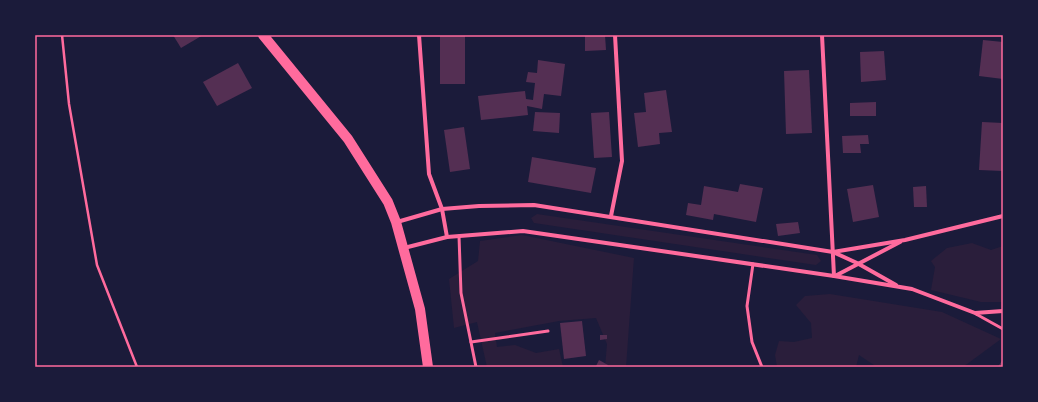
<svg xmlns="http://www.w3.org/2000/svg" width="1038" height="402" font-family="Commissioner,sans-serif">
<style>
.green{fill:#2a1e3b}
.building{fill:#542f53}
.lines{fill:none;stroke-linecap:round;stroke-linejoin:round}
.path{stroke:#ff6b9d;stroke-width:2.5}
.service{stroke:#ff6b9d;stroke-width:3}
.minor{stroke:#ff6b9d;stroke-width:4}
.primary{stroke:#ff6b9d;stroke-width:10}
.neatline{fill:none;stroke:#ff6b9d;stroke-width:1.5}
</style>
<rect width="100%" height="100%" fill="#1b1b3a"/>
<!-- green -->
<g class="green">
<polygon points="537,214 817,255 821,261 816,265 534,223 531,218"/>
<polygon points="522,235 634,258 626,367 605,367 607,344 596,318 559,321 495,333 497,347 515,345 536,353 559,349 563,367 487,367 477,322 454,328 449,279 478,261 480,241"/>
<polygon points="972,243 991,250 1003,246 1003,302 981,302 931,290 935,267 931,261 947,248"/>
<polygon points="830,294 942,312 1001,339 963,367 877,367 859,355 856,367 777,367 775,355 779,341 794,342 812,338 811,323 796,305 805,296"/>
</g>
<!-- building -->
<g class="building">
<polygon points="173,35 203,35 181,48"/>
<rect x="440" y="35" width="25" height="49"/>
<polygon points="585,35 605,35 606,50 585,51"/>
<polygon points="983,40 1003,42 1003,79 979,76"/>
<polygon points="884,51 886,80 861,82 860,52"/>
<polygon points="538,60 565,64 561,96 544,94 542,109 527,106 528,115 481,120 478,96 525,91 526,99 533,100 535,83 526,82 528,72 537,73"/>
<polygon points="238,63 252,88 217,106 203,82"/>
<polygon points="809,70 812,133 786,134 784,71"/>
<polygon points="666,90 672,132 659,133 660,144 638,147 634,113 646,112 644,93"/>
<polygon points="876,102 876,116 850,116 850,103"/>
<polygon points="535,112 560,113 559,133 533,131"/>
<polygon points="609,112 612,157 594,158 591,113"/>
<polygon points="982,122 1003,123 1003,171 979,170"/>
<polygon points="464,127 470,169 450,172 444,130"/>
<polygon points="868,135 869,144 860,144 861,153 843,153 842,136"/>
<polygon points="532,157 596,168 591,193 528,182"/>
<polygon points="740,184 763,188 756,222 714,214 713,220 686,215 688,203 701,205 704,186 738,192"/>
<polygon points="873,185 879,217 853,222 847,189"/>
<polygon points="926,186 927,207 914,207 913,187"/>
<polygon points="798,222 800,233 778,236 776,224"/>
<polygon points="582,321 586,356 564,359 560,323"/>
<polygon points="600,335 607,335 607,339 600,340"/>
<polygon points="1003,359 1003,367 998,367"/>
<polygon points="599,360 608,365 607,367 596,366"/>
</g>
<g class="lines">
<!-- path -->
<polyline class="path" points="62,35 69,104 97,265 137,367"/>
<!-- service -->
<g class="service">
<polyline points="459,236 461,293 476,367"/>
<polyline points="753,264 747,306 752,342 762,367"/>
<polyline points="976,314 1003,329"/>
<polyline points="471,342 548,331"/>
</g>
<!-- minor -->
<g class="minor">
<polyline points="419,35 429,174 442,209 447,237"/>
<polyline points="822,35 834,276"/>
<polyline points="611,216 622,161 615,35"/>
<polyline points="397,222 442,209 479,206 534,205 833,252 905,240 1003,216"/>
<polyline points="404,248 447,237 523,231 834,276 912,289 975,313 1003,311"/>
<polyline points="833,252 857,263 896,285"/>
<polyline points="835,276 900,242"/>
</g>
<!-- primary -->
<polyline class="primary" points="263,35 348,139 388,202 396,222 420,309 428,367"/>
</g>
<!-- border -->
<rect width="1038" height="402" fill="none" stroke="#1b1b3a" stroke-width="72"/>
<rect x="36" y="36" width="966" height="330" class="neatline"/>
</svg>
